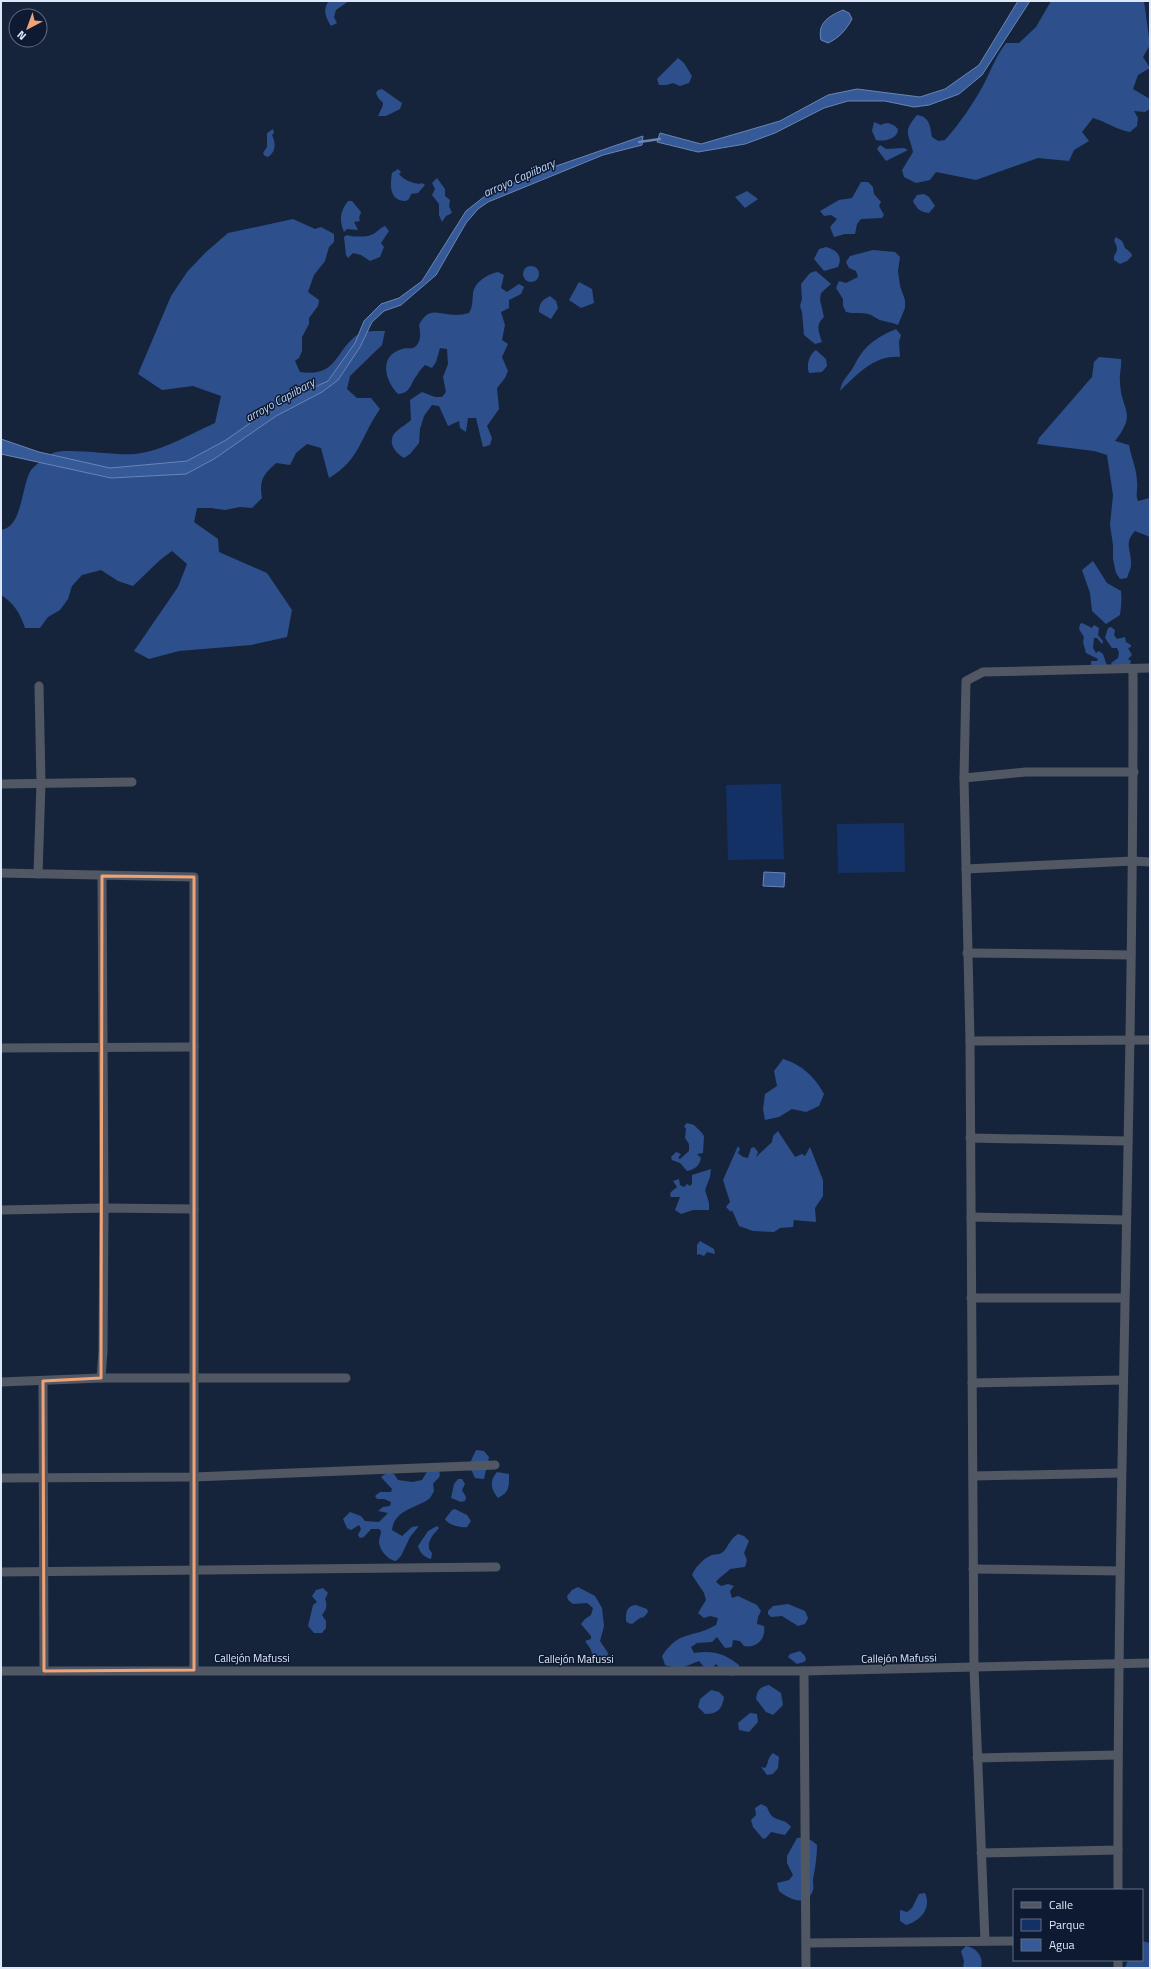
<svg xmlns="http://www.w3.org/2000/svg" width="1151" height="1969" font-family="'Titillium Web',sans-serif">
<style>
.green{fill:#143165}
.forest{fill:#2d4f8c}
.water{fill:#365a98;stroke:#6985b5}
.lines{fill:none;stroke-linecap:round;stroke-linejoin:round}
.stream{stroke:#6985b5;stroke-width:2.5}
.street{stroke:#515864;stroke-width:9}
.marked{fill:none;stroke:#efa377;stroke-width:3;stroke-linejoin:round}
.labels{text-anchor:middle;stroke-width:3;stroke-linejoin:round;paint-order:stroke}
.street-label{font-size:11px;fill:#dfe8f9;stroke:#0d1a31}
.water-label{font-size:12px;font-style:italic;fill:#bfd5f9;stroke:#0d1a31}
</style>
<rect width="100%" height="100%" fill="#16243b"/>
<!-- green -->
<g class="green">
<polygon points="781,784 784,859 728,860 726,785"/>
<polygon points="904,823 905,872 838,873 837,824"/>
</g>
<!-- forest -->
<g class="forest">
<path d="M 329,1 L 349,1 L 336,10 L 334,17 L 337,23 L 331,26 C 326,18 322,9 329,1 Z"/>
<path d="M 1051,1 L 1144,1 L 1150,45 L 1143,57 L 1150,68 L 1138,75 L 1133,89 L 1150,99 L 1150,109 L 1145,112 L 1134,111 L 1138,118 L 1137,126 L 1130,132 C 1117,130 1107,122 1093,118 L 1082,132 L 1089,141 L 1074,150 L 1069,161 L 1038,158 L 976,180 L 936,172 L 930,180 L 916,183 L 904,177 L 902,170 L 913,152 C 909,133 902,133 917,115 C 930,117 930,126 932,137 L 938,141 L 945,140 C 960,123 973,104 984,84 C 991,70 996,56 1006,43 L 1019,43 L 1036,27 Z"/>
<polygon points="678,58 684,63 692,76 689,83 680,86 673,83 666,85 659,85 657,79"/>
<path d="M 382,89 L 402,103 L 400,109 L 386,116 L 378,116 C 388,96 381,107 376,93 L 378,90 Z"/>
<path d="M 874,122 L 881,125 C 887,121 894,124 898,129 C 898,139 884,142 876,140 L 872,131 Z"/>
<path d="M 273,129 L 274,133 L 272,135 C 276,143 276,152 268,157 L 265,156 L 263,153 L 267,147 L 267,133 Z"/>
<polygon points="880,145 886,149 904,148 908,150 886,161 877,149"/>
<path d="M 398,169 L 401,172 L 399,174 C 402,179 417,186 422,183 L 425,185 L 418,193 L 411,194 L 409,199 L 406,201 C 389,201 390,185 392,173 Z"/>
<polygon points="437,178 445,189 445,196 450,200 449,206 452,213 446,216 442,222 439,215 439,204 432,195 435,189 432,183"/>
<polygon points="861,182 868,182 873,187 874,194 881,202 879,206 884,215 882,218 861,219 857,224 855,234 845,234 834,237 830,227 837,219 831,215 824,216 820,211 839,200 852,198"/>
<polygon points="747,191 758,199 745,208 735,197"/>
<path d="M 924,194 L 929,197 L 935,206 L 929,213 C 920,212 917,209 913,201 L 917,195 Z"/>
<path d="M 348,201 L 352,201 L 361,212 L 359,218 L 360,221 L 354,222 L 358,230 L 347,229 L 344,232 C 339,220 340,211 348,201 Z"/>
<path d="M 293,219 L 315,229 L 321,227 L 334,234 L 334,242 L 329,247 L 325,261 L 314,275 L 308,292 L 319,300 L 318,306 L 309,318 L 309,324 L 302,337 L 302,351 L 299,358 L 295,361 L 300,372 C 338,377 334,352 357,335 C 365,330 376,331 385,331 L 382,345 L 350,376 L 347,389 L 357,398 L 371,398 L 380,409 C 360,437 361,459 329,478 L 321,448 L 307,444 L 296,453 L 290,465 L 276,463 C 263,475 259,480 262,498 L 252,508 L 240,507 L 225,510 L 211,508 L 197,508 L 194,522 L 218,539 L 219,552 L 267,573 L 292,610 L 287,637 L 251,645 L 179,651 L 149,659 L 134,651 L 178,587 L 187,564 L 172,551 L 160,560 L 133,586 L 118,581 L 101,570 L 82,575 L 72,586 L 68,599 L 60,610 L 48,617 L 40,628 L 25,628 C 20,613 14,603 1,595 L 1,530 C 23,527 21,486 31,470 C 35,465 47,456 53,453 C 66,447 117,456 135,454 C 163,451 190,434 215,423 L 221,396 L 193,386 L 162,390 L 138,374 L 171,296 L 187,272 L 206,252 L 228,233 Z"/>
<path d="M 385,226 L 389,231 L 381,243 L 384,247 L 380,257 L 370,261 L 361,255 L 353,253 L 348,258 L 346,255 L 344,237 L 347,235 C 352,237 366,237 371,235 C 377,233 379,228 385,226 Z"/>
<path d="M 1116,237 L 1122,241 L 1125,248 L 1131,253 L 1132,256 L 1127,261 L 1120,264 L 1114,260 L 1114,256 C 1119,249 1117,247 1114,240 Z"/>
<path d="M 826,247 C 837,250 843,256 838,267 L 824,271 L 814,259 L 819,249 Z"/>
<path d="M 873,250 L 895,252 L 900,257 L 898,271 L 900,286 L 905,300 L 905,308 L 898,325 C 892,322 886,322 880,320 C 875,318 873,315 868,314 C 861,312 853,314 846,312 L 843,306 L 843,299 L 836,288 L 839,281 L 846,283 L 858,277 L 856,271 L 849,268 L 846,262 L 850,256 Z"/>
<circle cx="531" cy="274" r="8"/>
<path d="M 816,271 L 831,284 L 821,293 L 820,300 L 824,317 C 815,325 819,332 822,342 L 815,344 L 804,335 L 802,312 L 800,306 L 802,299 L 801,284 L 810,273 Z"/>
<path d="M 498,272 L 504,275 L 501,288 L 507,292 L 519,284 L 524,287 L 521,294 L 509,300 L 509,308 L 501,312 L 505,325 L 502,340 L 508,344 L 502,357 L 508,371 L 505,378 L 497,388 L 499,409 L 487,426 L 492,438 L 490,445 L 483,447 L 476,418 L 468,418 L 466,432 L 460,428 L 459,421 L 448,426 L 439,406 L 432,405 L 424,416 L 420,429 L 419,443 L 410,454 L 404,458 C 393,452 386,439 398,430 C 402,426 406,425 411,420 L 410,400 L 422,392 L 435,397 L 442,397 L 446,392 L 443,377 L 448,364 L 447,349 L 440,348 L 436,362 L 432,368 L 425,365 C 422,368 419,371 417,375 C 410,384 411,393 398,394 C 385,381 378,356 402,349 C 406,347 412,350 416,346 C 422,340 420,331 419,325 C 429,305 439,315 456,315 C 460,315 465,314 469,313 C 473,306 472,302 473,294 C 474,282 488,274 498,272 Z"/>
<polygon points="579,282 592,289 594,303 581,308 569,300"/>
<path d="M 550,296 L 556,301 L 558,308 L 551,319 L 539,312 C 539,303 542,300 550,296 Z"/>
<path d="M 896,329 L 901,335 L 899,342 L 900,357 C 874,355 858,374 840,391 C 842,379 849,375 854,366 C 864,346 875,338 896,329 Z"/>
<path d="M 816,350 L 826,359 L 827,366 L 822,372 L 809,373 C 806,365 809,355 816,350 Z"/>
<path d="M 1099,357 L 1121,359 C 1122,367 1119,374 1120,382 C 1121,412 1138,411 1115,441 L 1129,445 C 1131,457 1137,469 1137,482 C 1138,489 1135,495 1138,501 L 1150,498 L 1150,537 L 1135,531 C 1123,544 1132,551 1131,565 C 1131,569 1128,574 1127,578 L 1120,579 L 1116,573 L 1113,559 L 1113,545 L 1110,525 L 1113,495 L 1107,455 L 1094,451 L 1037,444 L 1039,438 L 1092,377 L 1094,362 Z"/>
<path d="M 1093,561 L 1107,583 L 1121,591 C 1122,599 1121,607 1120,615 L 1106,624 L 1092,611 L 1090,593 L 1082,570 Z"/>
<polygon points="1082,623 1092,628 1094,625 1099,628 1098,635 1103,641 1102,644 1097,638 1094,638 1093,648 1096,653 1099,651 1103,654 1107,666 1091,666 1091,661 1097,661 1098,659 1086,653 1083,642 1084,637 1079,629 1080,624"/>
<polygon points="1111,627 1115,630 1114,635 1117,639 1125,637 1126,642 1131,645 1131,647 1128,648 1132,655 1128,659 1131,661 1130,665 1112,665 1111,663 1118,658 1119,653 1117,648 1112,648 1105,638 1108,628"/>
<path d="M 783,1059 C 801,1064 815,1077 824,1094 L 819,1106 L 806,1112 L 792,1109 L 779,1117 L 765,1120 L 763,1109 L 765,1094 L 777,1086 L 774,1071 Z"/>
<path d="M 687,1123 L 694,1125 L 702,1133 L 704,1136 L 703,1153 L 697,1154 L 701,1158 C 699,1166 696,1169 687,1171 L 680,1163 L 672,1160 L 671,1157 L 676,1152 L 681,1154 L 678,1158 L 680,1159 L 689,1151 L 689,1144 L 685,1138 L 686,1129 L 684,1126 Z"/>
<polygon points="778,1131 795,1157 802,1154 805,1156 810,1147 823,1180 823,1196 815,1208 816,1222 794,1220 793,1227 780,1228 774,1232 753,1231 739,1226 732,1210 731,1212 726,1207 730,1202 723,1180 738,1146 740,1149 738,1153 743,1157 748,1158 751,1148 754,1147 758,1152 756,1157 772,1142 773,1136"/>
<polygon points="711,1169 710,1177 705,1190 709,1203 709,1210 693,1210 681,1214 675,1210 680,1197 671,1197 670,1195 671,1192 677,1187 673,1181 679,1179 680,1185 684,1187 687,1184 690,1186 692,1184 692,1175"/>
<polygon points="700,1241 714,1249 715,1254 707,1252 704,1256 699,1254 697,1255 697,1245"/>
<polygon points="476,1450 484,1451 489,1457 484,1479 475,1478 469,1465"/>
<path d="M 428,1470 L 439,1471 C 442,1478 436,1479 433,1484 L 434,1491 C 433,1493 431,1497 429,1499 C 416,1508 394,1510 392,1530 L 402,1536 L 412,1527 L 419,1526 L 410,1537 L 401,1556 L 396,1561 C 388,1560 379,1550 379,1541 C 379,1538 381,1535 381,1531 L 379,1529 L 371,1529 L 364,1537 L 360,1538 L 358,1535 L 361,1529 L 359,1525 L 351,1530 L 347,1528 L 343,1519 L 350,1512 L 361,1516 L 365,1521 L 379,1522 L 388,1513 L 378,1511 L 383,1507 L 390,1506 L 391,1502 L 384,1499 L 377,1499 L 375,1496 L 380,1492 L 391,1492 L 392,1489 L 381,1477 C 386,1473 389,1472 394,1474 L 398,1480 L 412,1482 L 422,1480 Z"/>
<path d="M 497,1472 L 509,1474 C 509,1486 510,1492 498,1498 C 491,1489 489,1481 497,1472 Z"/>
<polygon points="458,1479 462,1479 465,1484 462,1490 466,1497 465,1501 461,1502 451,1498 454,1484"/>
<path d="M 455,1509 L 467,1515 L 471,1521 L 467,1527 C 460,1528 448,1525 445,1519 L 452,1510 Z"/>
<path d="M 437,1526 L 439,1528 C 433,1535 424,1544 432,1553 L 431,1559 C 424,1557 420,1553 418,1546 L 428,1531 Z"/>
<path d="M 738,1534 L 744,1536 L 749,1541 L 744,1553 L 747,1560 L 745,1567 L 730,1569 C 726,1574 720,1576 716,1582 L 721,1586 L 728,1584 L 734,1586 L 730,1591 L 732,1598 L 738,1596 L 757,1605 L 761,1611 L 758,1617 L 757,1624 L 764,1626 C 766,1639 757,1648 744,1646 L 740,1641 L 733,1640 L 732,1647 L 725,1648 L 717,1637 L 712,1642 L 697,1643 L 691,1647 L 694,1653 C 711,1650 725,1653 739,1665 L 739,1672 L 733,1676 L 726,1674 L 716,1664 L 711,1669 L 704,1667 L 699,1661 L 679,1669 L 665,1665 L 662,1656 C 680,1629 692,1639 716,1625 L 718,1618 L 710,1616 L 704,1618 L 698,1613 L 706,1600 L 704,1593 L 692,1575 C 695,1567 704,1558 712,1555 C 717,1554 720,1555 724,1551 C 729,1545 730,1539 738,1534 Z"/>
<polygon points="578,1587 595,1596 602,1608 604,1626 600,1641 608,1653 607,1657 601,1661 594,1658 590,1648 585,1641 591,1639 591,1636 581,1624 585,1619 591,1615 593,1608 587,1603 573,1604 568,1600 567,1596 572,1590"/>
<path d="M 323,1588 L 328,1593 L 325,1599 C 328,1605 326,1610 322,1615 L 326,1621 L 326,1628 L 322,1633 L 314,1633 L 308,1626 L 313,1605 L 317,1602 L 312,1596 L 316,1590 Z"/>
<polygon points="788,1604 805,1611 808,1618 805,1624 798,1626 782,1616 771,1617 768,1614 768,1611 773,1606"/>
<path d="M 636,1605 L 647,1609 L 648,1612 L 644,1617 L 640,1618 L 632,1624 L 628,1623 L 626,1621 C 626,1612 626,1606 636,1605 Z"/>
<polygon points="800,1651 805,1656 806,1660 804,1662 797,1664 788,1657 790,1654"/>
<path d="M 769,1685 L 781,1693 L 783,1705 L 773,1715 L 766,1712 L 756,1699 C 757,1690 760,1687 769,1685 Z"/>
<path d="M 711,1690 L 719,1692 L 724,1697 C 722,1709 718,1714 705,1714 L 698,1707 L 700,1699 Z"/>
<polygon points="750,1713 757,1714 758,1722 749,1732 739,1730 738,1723"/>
<path d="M 773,1753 L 779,1757 L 778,1768 L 773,1774 L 767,1775 L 761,1767 L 765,1768 C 769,1763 767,1758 773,1753 Z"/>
<path d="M 761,1804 L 767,1807 C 773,1825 782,1815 791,1827 L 785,1835 L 771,1832 L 766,1838 L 763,1839 L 753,1827 L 751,1820 L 756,1815 L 755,1808 Z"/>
<path d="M 797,1838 C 806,1837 811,1839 817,1845 C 817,1858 815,1868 813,1880 C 813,1883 814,1887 813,1890 C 807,1908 789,1899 779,1891 L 777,1883 L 789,1880 L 793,1875 L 787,1863 L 787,1856 Z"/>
<path d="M 925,1893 C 932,1909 920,1921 906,1925 L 900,1921 L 900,1910 L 907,1912 L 912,1908 L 919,1894 Z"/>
<polygon points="1142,1941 1150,1943 1150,1968 1125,1968 1128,1960 1142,1960"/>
<path d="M 966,1946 C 977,1948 984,1957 981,1968 L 963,1968 L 964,1961 L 961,1951 Z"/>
</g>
<!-- water -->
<g class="water">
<polygon points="1018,1 1030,1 982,75 959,94 929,105 914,107 885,101 848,101 824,108 775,133 745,144 698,152 657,142 660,133 701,144 780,121 828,95 857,89 920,97 945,89 979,65"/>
<path d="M 843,10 L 849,13 L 852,19 C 846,30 839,38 828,43 L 821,40 C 817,23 829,16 843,10 Z"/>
<polygon points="643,136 642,145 603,155 488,202 478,209 466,223 436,275 401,305 384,311 372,322 360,347 338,380 322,392 276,416 214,459 186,474 111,478 1,454 1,439 39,452 110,468 187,461 226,440 279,403 328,381 355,343 364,321 381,304 399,298 422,281 466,211 485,196 536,173"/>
<polygon points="764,872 785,873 784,887 763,886"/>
</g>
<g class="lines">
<!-- stream -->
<polyline class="stream" points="639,142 660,139"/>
<!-- street -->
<g class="street">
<polyline points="964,778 1026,772 1134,772"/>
<polyline points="1,784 132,782"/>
<polyline points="966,869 1133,861 1150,862"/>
<polyline points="1,873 194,877 194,1670"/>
<polyline points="38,874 41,783 39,686"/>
<polyline points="967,953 1131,955"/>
<polyline points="970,1041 1150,1040"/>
<polyline points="1,1048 194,1047"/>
<polyline points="970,1138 1128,1141"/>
<polyline points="1,1210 104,1208 194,1209"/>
<polyline points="971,1217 1126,1220"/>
<polyline points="971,1298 1124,1298"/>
<polyline points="101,1378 103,1351 104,1208 102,876"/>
<polyline points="43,1381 44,1671"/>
<polyline points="1,1382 101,1378 346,1378"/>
<polyline points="972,1383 1123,1380"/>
<polyline points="973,1476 1121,1473"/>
<polyline points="1,1478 194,1477 495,1465"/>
<polyline points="973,1569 1119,1571"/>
<polyline points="1,1572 496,1567"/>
<polyline points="1,1671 804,1671 1150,1663"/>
<polyline points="804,1671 806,1968"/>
<polyline points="977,1758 1117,1755"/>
<polyline points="981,1853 1118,1850"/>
<path d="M 1118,1890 C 1117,1483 1134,1076 1133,669"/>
<polyline points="985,1941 974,1668 970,1041 964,778 966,681 983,672 1150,668"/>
<polyline points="806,1943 1014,1941"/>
<polyline points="1118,1960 1118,1968"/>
</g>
</g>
<!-- marked area -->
<path class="marked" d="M 102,876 L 194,877 L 194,1670 L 44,1671 L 43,1381 L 101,1378 Z"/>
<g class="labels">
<!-- street labels -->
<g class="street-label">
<text x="252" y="1662">Callejón Mafussi</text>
<text transform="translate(899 1658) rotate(-1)" y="4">Callejón Mafussi</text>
<text x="576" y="1663">Callejón Mafussi</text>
</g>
<!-- water labels -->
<g class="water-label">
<text transform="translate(519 178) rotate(-24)" y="4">arroyo Capiibary</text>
<text transform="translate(280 400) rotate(-29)" y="4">arroyo Capiibary</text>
</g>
</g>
<!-- border -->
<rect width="1151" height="1969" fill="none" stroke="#dfe8f9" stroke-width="4"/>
<!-- legend -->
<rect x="1013" y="1889" width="130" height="72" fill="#0d1a31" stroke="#616c81"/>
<rect x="1021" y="1902" width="20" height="6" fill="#515864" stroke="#616c81"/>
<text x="1049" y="1909" font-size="12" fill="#dfe8f9">Calle</text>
<rect x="1021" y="1919" width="20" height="12" fill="#143165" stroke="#616c81"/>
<text x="1049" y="1929" font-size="12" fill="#dfe8f9">Parque</text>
<rect x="1021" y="1939" width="20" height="12" fill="#365a98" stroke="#616c81"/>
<text x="1049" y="1949" font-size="12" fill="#dfe8f9">Agua</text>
<!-- north arrow -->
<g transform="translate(28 28) rotate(221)"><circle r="19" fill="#0d1a31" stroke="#616c81"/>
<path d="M0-3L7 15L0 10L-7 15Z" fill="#efa377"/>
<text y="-6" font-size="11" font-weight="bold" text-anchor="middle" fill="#dfe8f9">N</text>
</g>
</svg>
